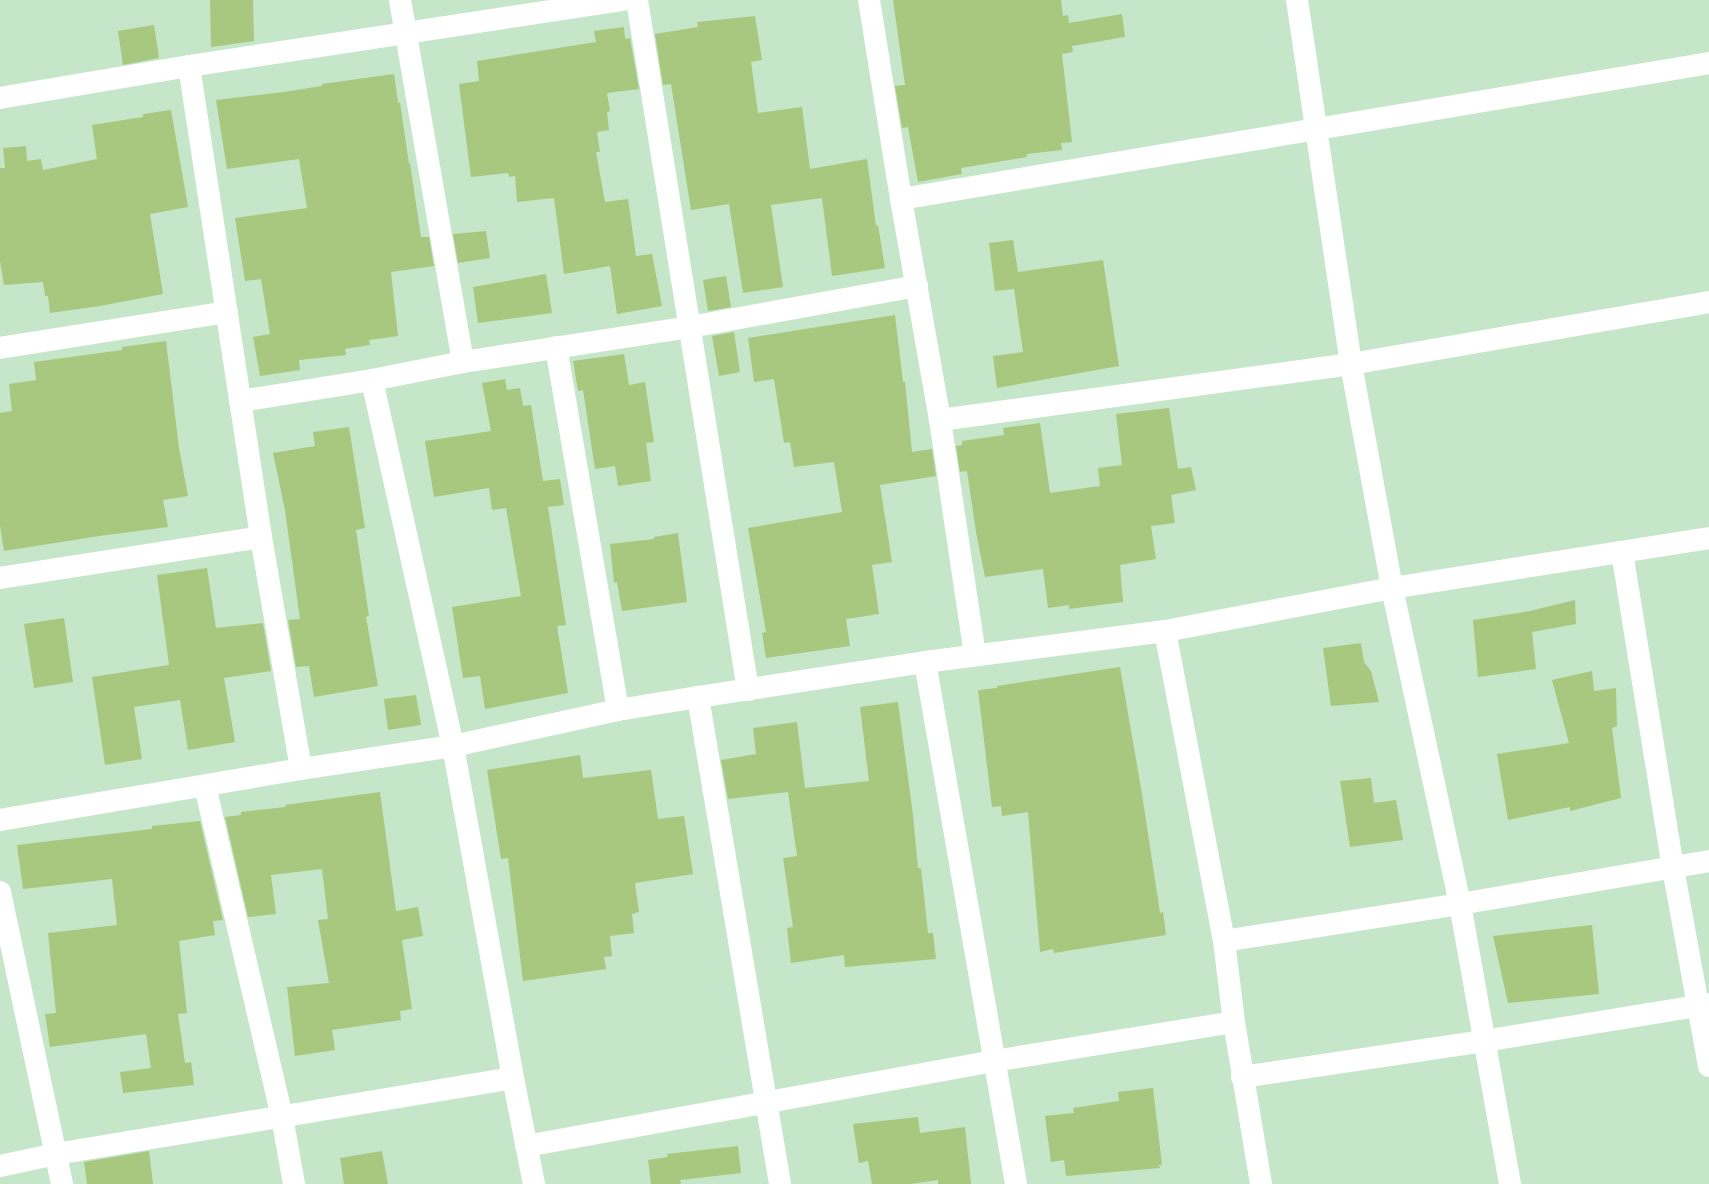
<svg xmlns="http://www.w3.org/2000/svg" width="1709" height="1184" font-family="'Zilla Slab',serif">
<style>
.building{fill:#a7c87e}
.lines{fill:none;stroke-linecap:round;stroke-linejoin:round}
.minor{stroke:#fff;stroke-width:22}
</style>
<rect width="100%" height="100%" fill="#c5e6c8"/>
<!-- building -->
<g class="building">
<polygon points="210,0 253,0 254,41 211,47"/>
<polygon points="893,0 1061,0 1063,16 1068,15 1069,23 1122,14 1125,37 1072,46 1073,52 1062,54 1072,142 1061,143 1062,150 1027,154 1027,157 961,168 962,174 918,182 908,127 902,128 895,86 905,85"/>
<polygon points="755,16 762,60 751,62 758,113 802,107 810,169 867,159 876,226 878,225 885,268 832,276 822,198 771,205 783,287 743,293 729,204 691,210 671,84 663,85 655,34 698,27 697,22"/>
<polygon points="154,25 159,58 123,65 118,31"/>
<polygon points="624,27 625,39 630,38 639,89 607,93 610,111 607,112 609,130 597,132 600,152 596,152 605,202 628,199 636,256 652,254 662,306 617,314 610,266 564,274 554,198 517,202 515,176 509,177 508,173 471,177 459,84 479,81 477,61 596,42 594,31"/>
<polygon points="394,74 398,103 400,102 409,164 410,163 421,237 429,237 434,266 391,272 398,336 369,340 370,345 345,349 346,355 299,360 300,370 260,376 253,337 270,334 261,279 245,281 235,218 307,208 299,159 227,169 216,100 284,92 322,86 322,84"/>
<polygon points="171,110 188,207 150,214 163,294 100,306 50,313 48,296 45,296 43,282 4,285 0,261 0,168 5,168 3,148 26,146 27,161 41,159 43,170 97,159 92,125 143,117 143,114"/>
<polygon points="486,231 490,258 458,263 453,234"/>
<polygon points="1013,240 1018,272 1103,260 1119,366 997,388 993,356 1023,352 1014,289 995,291 989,243"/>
<polygon points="546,274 552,313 478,323 473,287"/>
<polygon points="726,276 731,307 708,311 703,280"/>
<polygon points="895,315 903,382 905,382 912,452 932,449 936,476 880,485 892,562 872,565 879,614 846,619 850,646 766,658 762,633 766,632 748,528 842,512 834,462 794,467 790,442 784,443 774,379 754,382 748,338"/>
<polygon points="734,332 740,372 719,376 712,336"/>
<polygon points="166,341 179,448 188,496 163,500 168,527 99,536 4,551 0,525 0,413 12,411 9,384 36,380 34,362 122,350 122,347"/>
<polygon points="624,354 629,385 645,382 654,442 646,443 651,481 618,486 615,466 595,469 583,390 578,391 573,361"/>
<polygon points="505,379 507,390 520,388 523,406 531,405 543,481 560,479 564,505 548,507 566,625 557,626 568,693 485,709 480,676 463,678 452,607 521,596 506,508 492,510 489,488 434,497 425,441 491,431 482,383"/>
<polygon points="1169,408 1178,469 1191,467 1196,490 1171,495 1175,523 1151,526 1156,559 1120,565 1123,602 1069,609 1069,605 1048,608 1043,569 985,577 976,532 967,471 960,472 956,446 962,445 962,441 1004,435 1003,428 1040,423 1050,493 1100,486 1098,468 1122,465 1116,414"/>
<polygon points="349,427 365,528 356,530 369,616 366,617 378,686 314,697 309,666 296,667 288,620 300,619 285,510 273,453 315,446 313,432"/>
<polygon points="678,533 687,602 622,611 617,582 614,583 610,544 654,539 654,537"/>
<polygon points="207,568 216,628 263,623 271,671 224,678 235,742 188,750 180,700 134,707 142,759 105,765 92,677 169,665 157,575"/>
<polygon points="1575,600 1576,624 1532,632 1536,669 1478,677 1473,620 1530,611"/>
<polygon points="64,618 73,682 34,688 24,624"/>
<polygon points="1361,643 1364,662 1371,671 1379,702 1331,706 1323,648"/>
<polygon points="1120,667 1142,794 1160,913 1163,912 1166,935 1054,953 1053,949 1040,952 1028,812 1002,816 1001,806 992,807 978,690 997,688 997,686"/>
<polygon points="1592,671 1594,691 1616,688 1617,726 1612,728 1621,798 1570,811 1570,807 1508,820 1497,754 1569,743 1552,680"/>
<polygon points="416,695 421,725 388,730 384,699"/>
<polygon points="898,702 913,815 918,868 921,868 928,933 933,933 936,959 845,967 844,955 791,963 787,928 793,927 783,858 797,856 788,792 728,799 721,760 756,754 753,728 797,722 805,788 869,781 860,707"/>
<polygon points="580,755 583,778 651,770 658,819 684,816 693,874 635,883 639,912 632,914 634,933 610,936 612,956 604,957 606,969 523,981 508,858 501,859 487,770"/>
<polygon points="1371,778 1374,803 1396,800 1403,840 1350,847 1340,781"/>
<polygon points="380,792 396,911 418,907 423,936 402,940 412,1009 400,1011 401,1020 332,1030 335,1050 295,1056 287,987 329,983 318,920 328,919 322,869 271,875 276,914 248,917 225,817 241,815 241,812 286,807 285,805"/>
<polygon points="200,821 223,920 213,921 215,935 179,941 187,1013 178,1014 185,1063 191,1062 194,1085 123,1093 120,1072 151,1068 146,1034 50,1047 45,1014 56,1013 48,933 117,925 112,879 23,889 17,845 152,829 152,826"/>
<polygon points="1592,925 1599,994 1508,1003 1493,936"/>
<polygon points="1153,1088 1162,1165 1159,1165 1160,1168 1066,1176 1064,1160 1051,1162 1045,1116 1074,1113 1073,1108 1119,1101 1118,1092"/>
<polygon points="918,1117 920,1133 965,1127 971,1184 938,1184 938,1180 910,1184 872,1184 868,1161 859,1163 853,1124"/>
<polygon points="738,1146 741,1173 680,1180 681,1184 651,1184 648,1160 668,1157 667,1154"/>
<polygon points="149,1151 153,1184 87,1184 84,1162"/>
<polygon points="382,1151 388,1184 344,1184 340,1158"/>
</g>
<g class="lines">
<!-- minor -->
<g class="minor">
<polyline points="400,0 463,362"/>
<polyline points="637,0 748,690"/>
<polyline points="869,0 901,199 940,420 975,655"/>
<polyline points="1297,0 1351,364 1392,588 1460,904 1510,1184"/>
<polyline points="189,66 261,537 301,769"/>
<polyline points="0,98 189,66 623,0"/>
<polyline points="901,199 1709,63"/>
<polyline points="556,347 618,710"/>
<polyline points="0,348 227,312"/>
<polyline points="372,380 453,746 513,1078 534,1184"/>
<polyline points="240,401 372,380 463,362 690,327 917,286"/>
<polyline points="940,420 1351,364 1709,302"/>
<polyline points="1622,552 1673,868 1709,1066"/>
<polyline points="0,578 261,537"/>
<polyline points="1165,631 1224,941 1234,1022 1261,1184"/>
<polyline points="925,662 1016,1184"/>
<polyline points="698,697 780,1184"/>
<polyline points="205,786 282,1117 294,1184"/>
<polyline points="0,820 301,769 453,746 618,710 698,697 925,662 1165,631 1392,588 1709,538"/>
<polyline points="0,892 62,1184"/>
<polyline points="1224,941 1460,904 1709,861"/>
<polyline points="1242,1077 1484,1041 1709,1004"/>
<polyline points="526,1146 994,1061 1234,1022"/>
<polyline points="0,1166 56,1154 513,1078"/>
</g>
</g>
</svg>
